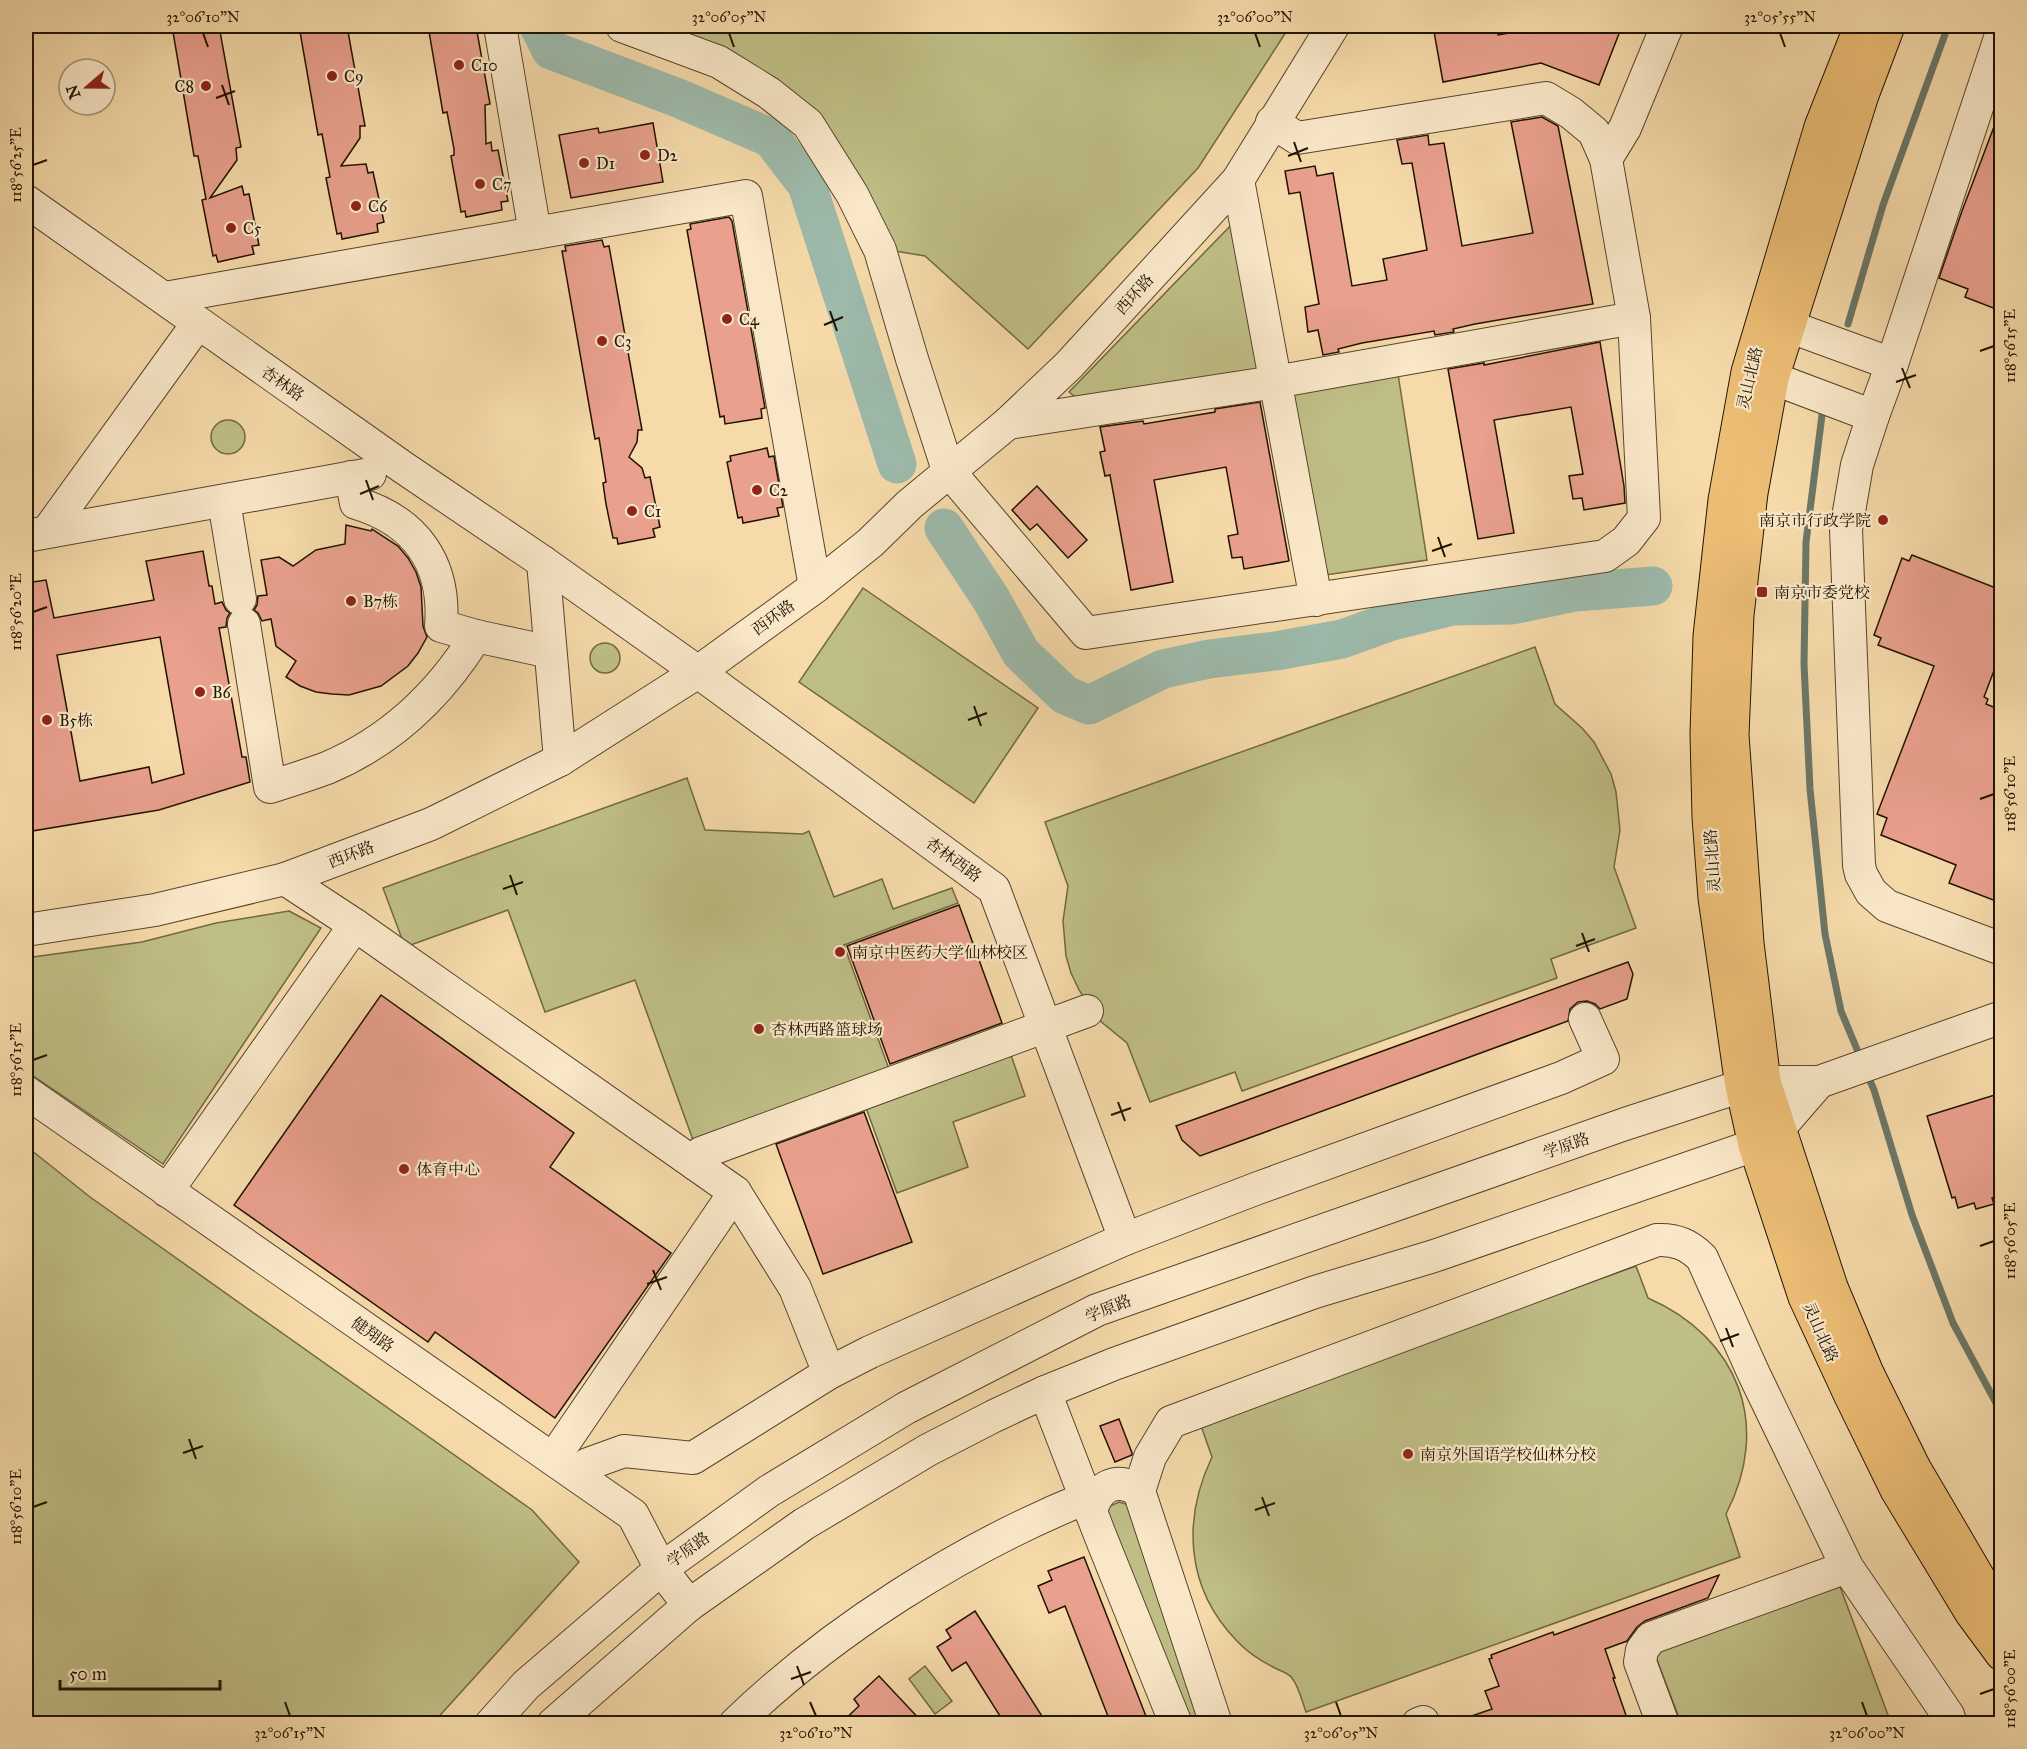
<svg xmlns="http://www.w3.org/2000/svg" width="2027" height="1749" font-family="'IM FELL Great Primer','Noto Serif SC',serif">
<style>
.green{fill:#bfbe86;stroke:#706844;stroke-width:1.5}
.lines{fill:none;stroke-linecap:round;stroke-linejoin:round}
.stream{stroke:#6b7767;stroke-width:7}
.river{stroke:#9dbaab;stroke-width:39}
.building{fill:#e9a08d;stroke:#211302;stroke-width:1.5;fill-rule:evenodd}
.minor-casing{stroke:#56452c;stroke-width:34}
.major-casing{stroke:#211302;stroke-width:35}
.minor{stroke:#f9e7c8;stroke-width:32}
.major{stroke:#ebbd75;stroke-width:33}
.ticks{fill:none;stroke:#211302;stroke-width:2}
.poi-dot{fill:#8f2418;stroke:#f9e7c8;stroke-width:2}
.labels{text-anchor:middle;stroke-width:4.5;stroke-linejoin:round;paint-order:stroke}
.poi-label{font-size:16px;fill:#211302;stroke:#f9e7c8;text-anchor:start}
.street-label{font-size:16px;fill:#211302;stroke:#f9e7c8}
.neatline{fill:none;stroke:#211302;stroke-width:2}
.ticks-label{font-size:15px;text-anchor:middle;fill:#211302}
</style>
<rect width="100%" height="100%" fill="#f6daaa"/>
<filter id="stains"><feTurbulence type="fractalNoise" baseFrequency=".00333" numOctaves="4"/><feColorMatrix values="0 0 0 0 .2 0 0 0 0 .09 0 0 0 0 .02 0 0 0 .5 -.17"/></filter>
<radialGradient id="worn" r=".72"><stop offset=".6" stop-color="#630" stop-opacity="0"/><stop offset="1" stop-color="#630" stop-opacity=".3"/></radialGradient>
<!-- green -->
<g class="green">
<polygon points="661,26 1290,26 1198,168 1028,349 925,256 889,250 832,142"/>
<polygon points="1235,221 1261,370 1079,400 1069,392"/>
<polygon points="1398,374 1427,560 1319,576 1290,390"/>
<circle cx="228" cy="437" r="17"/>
<polygon points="863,588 1038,708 974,803 799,682"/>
<circle cx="605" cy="658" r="15"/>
<polygon points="1535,647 1555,704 1582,728 1594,742 1611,774 1616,792 1620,830 1614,867 1636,928 1551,959 1557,978 1242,1091 1235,1072 1150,1102 1127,1043 1099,1020 1079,990 1071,973 1066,956 1063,921 1068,886 1045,822"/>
<polygon points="687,778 705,830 803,834 809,831 834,897 882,879 893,909 952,888 958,903 844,945 889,1069 693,1140 635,980 545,1012 508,910 405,947 383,888"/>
<polygon points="289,911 321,928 163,1164 26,1071 26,958 142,942 216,923"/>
<polygon points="1010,1052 1025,1096 953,1122 968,1167 897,1193 865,1105"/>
<polygon points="26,1146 90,1197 532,1510 579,1562 433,1723 26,1723"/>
<path d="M 1636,1266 L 1648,1298 C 1739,1338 1772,1425 1726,1514 L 1740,1557 L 1306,1712 C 1302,1701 1299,1687 1292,1678 C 1289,1673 1278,1670 1273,1667 C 1259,1660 1246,1651 1236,1640 C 1186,1588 1182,1520 1212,1457 L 1200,1423 Z"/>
<polygon points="1119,1502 1132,1506 1203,1723 1185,1723 1105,1512 1108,1507"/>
<polygon points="1839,1584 1891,1723 1681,1723 1654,1652"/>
<polygon points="925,1666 952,1701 935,1714 909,1679"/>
</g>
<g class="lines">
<!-- stream -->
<g class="stream">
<polyline points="1848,324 1883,205 1948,26"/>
<polyline points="1822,415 1806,542 1804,664 1810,789 1825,934 1841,1011 1861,1059"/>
<polyline points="1867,1074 1874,1090 1912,1215 1953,1323 2002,1414"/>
</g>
<!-- river -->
<g class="river">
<polyline points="539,26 551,50 678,98 771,138 807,185 897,464"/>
<polyline points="944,528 991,599 1021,653 1065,695 1089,705 1163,669 1209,659 1276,651 1342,639 1392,621 1452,606 1512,605 1575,592 1653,586"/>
</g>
</g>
<!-- building -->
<g class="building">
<polygon points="172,26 219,26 241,147 236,148 237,160 210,198 242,186 244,195 249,194 259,245 252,246 254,254 218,262 216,255 213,256 202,200 206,199 198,156 194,156"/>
<polygon points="299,26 347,26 365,126 360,126 360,138 341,166 366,164 368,173 373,172 384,222 377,224 378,232 342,239 341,233 337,234 326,178 330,177 322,134 318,135"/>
<polygon points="428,26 476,26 490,104 485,105 486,144 491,142 492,151 498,150 508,201 501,202 502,210 466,217 465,211 461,212 451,156 454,155 454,149 447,112 443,113"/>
<polygon points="1433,26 1496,26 1498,35 1550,26 1622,26 1599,85 1541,63 1443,82"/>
<polygon points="2000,111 2001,111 2001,311 1965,297 1968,289 1939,278 1962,211"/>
<polygon points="1542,117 1558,126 1593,304 1475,324 1453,329 1454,332 1435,335 1434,331 1362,343 1338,349 1339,352 1323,355 1318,330 1308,332 1305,307 1319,304 1300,192 1289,194 1285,171 1315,166 1317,176 1333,173 1352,286 1387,280 1383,259 1427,250 1412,163 1402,164 1397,140 1428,135 1429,145 1444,143 1462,246 1533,233 1511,122"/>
<polygon points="653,123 663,182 571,198 559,135 598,128 599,133"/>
<polygon points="729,217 732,221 765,408 761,409 762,418 725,424 724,416 720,417 687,230 691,229 690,224"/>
<polygon points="602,240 604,247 609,246 642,430 638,430 637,442 629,457 642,468 645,478 650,477 660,527 653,529 655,537 618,544 617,538 613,538 606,504 603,483 606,482 599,438 595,439 562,251 566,251 565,246"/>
<polygon points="1600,342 1624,486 1625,503 1584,510 1582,498 1573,499 1569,476 1583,474 1571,407 1494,420 1514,533 1478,539 1448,369 1484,363 1484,365"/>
<polygon points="1260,402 1289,561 1244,569 1242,557 1232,558 1228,536 1238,534 1226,467 1154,480 1173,582 1131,590 1110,475 1105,476 1100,452 1105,451 1100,427 1143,421 1144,424 1215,412 1215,409"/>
<polygon points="767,448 769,457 774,456 783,507 777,508 779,516 743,523 742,517 738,518 727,462 731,461 730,456"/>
<polygon points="1037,486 1087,540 1068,558 1037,524 1030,530 1012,510"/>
<polygon points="346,525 371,531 372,529 398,546 408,558 416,572 421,587 423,626 427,637 418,653 408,666 381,686 349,695 332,694 316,692 300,686 286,677 296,661 276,646 271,619 262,621 258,613 254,610 257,605 258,596 267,595 261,560 279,557 293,566 316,550 345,544"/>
<path d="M 203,551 L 209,586 L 212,586 L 215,604 L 222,602 L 226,610 L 230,613 L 227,618 L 226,627 L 219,628 L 242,757 L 246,757 L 250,782 L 159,810 L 26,832 L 26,583 L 46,580 L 54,618 L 154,600 L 146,561 ZM 160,637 L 184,774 L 152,783 L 149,767 L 80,781 L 57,655 Z"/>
<polygon points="1912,555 2001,590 2001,652 1984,697 1988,699 1986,704 2001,710 2001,903 1949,883 1956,865 1881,835 1887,818 1877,814 1934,666 1878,645 1881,638 1874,635 1902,558 1909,561"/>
<polygon points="959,905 1002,1023 890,1064 847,946"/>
<polygon points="1628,962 1633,974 1627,999 1600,1009 1595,1004 1587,1001 1578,1002 1570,1009 1568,1021 1200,1156 1182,1140 1176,1126"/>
<polygon points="381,995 574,1133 550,1167 671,1253 555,1418 435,1332 428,1342 234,1205"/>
<polygon points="2001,1093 2001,1195 1992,1198 1994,1204 1976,1209 1974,1203 1958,1208 1955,1197 1952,1198 1927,1116"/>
<polygon points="864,1112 912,1242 823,1274 776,1144"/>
<polygon points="1119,1419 1132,1453 1132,1455 1115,1462 1100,1426"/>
<polygon points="1084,1557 1149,1724 1111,1724 1065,1606 1049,1613 1038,1586 1052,1580 1048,1571"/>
<polygon points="1719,1575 1708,1598 1645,1621 1637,1627 1627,1641 1605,1649 1615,1678 1613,1678 1629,1724 1458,1724 1457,1721 1492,1709 1485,1691 1499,1686 1489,1659 1492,1658 1491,1655 1553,1632 1554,1635"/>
<polygon points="975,1611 1047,1724 1005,1724 966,1662 952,1671 937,1647 951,1638 946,1630"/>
<polygon points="879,1676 924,1724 840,1724 859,1706 854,1699"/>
</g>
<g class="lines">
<defs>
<g id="minor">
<polyline points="500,26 535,233"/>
<polyline points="622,26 719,62 769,93 808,124 852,194 880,250 912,359 948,470 1086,633 1605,556 1626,541 1644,518 1634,318 1606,159 1594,132 1571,113 1546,98 1297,138 1272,122"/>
<polyline points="1606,159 1625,128 1667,26"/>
<polyline points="1238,180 1316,600"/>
<polyline points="26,201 404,468 543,562 698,672 994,889 1125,1239"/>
<polyline points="165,298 746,196 815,587"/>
<polyline points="1892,364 2002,32"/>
<polyline points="1772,378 1873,416 1892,364 1788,326"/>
<polyline points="1873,416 1857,465 1846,529 1859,865 1861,874 1871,892 1887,906 2002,949"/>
<polyline points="1008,423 1275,382 1634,318"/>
<polyline points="224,501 240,599"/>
<polyline points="47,532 198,323"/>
<polyline points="26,536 370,474"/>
<polyline points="543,562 560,760"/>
<path d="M 244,624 L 270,787 C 289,781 308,775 327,768 C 391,741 440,694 476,636 L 441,626 C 446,564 416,521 356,503 L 351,477"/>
<polyline points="476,636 550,652"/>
<polyline points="285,879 355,925 735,1192 795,1288 829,1373"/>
<polyline points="26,930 155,910 285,879 431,824 560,760 698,672 815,587 870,543 910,504 1008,423 1069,365 1238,180 1333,26"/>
<polyline points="26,1092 633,1515 661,1569 689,1605"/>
<polyline points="695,1164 701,1153 1087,1011"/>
<polyline points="167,1191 355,925"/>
<polyline points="1045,1392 1100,1535 1176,1724"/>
<polyline points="553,1459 735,1192"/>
<polyline points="575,1474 588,1464 624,1451 693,1458 829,1373 870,1352 1125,1239 1258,1188 1561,1078 1603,1059 1585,1019"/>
<path d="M 1139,1491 L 1150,1457 L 1171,1422 L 1657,1240 C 1676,1239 1689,1245 1702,1258 L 1753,1372 L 1847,1567 L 1948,1715 L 1951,1724"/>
<path d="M 1091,1512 C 1097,1486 1116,1476 1139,1491 L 1216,1724"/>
<polyline points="491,1724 526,1685 661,1569 769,1491 906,1408 1097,1310 1625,1124 1742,1086 1764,1082 1819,1082 2002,1017"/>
<polyline points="553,1724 689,1605 804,1524 928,1450 994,1416 1045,1392 1114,1364 1315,1292 1434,1256 1755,1145 1779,1128 1819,1082"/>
<path d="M 735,1724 C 831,1631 962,1548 1086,1498"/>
<polyline points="1418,1724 1423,1722 1424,1724"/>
<polyline points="1663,1724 1640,1662 1642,1650 1651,1638 1847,1567"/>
</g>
<g id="major">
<polyline points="1861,26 1821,127 1748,372 1725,500 1710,636 1707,734 1709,817 1715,898 1742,1086 1755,1145 1805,1297 1850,1394 1897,1490 1971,1612 2002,1654"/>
<polyline points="1888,26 1862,95 1772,378 1751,493 1737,615 1732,735 1747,943 1764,1082 1831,1287 1867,1373 1914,1468 1989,1596 2002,1613"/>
</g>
</defs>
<!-- minor casing -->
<use href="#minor" class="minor-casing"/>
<!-- major casing -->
<use href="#major" class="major-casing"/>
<!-- minor -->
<use href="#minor" class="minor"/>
<!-- major -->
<use href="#major" class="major"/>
</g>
<!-- ticks -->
<path class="ticks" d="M 203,33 L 208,47M 729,33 L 734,47M 1255,33 L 1260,47M 1780,33 L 1785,47M 222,85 L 229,105M 216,98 L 235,91M 1294,142 L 1301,162M 1288,156 L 1308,148M 33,165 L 47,160M 830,311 L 837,331M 824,325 L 843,317M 1980,351 L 1994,346M 1902,368 L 1910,388M 1896,382 L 1916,375M 366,480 L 373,500M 360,494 L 379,486M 1438,537 L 1445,557M 1432,551 L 1452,544M 33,612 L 47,607M 974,706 L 981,726M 968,720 L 987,713M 1980,799 L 1994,794M 510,875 L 517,895M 503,889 L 523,882M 1582,933 L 1589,952M 1576,946 L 1595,939M 33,1060 L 47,1055M 1118,1102 L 1125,1121M 1111,1115 L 1131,1108M 1980,1246 L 1994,1241M 653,1270 L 661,1290M 647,1284 L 667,1277M 1726,1328 L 1733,1347M 1720,1341 L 1739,1334M 189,1439 L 196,1459M 183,1453 L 203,1446M 1262,1497 L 1269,1516M 33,1507 L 47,1502M 1255,1510 L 1275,1503M 797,1666 L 804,1685M 791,1679 L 811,1672M 1980,1694 L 1994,1689M 285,1702 L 290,1716M 810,1702 L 816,1716M 1336,1702 L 1341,1716M 1862,1702 L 1867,1716"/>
<!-- markers -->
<g class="poi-dot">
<circle cx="459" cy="65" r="6"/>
<circle cx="332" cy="76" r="6"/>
<circle cx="206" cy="86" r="6"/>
<circle cx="645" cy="155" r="6"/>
<circle cx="584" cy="163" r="6"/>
<circle cx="480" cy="184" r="6"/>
<circle cx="356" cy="206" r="6"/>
<circle cx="231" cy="228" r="6"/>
<circle cx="727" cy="319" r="6"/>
<circle cx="602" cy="341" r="6"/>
<circle cx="757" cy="490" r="6"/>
<circle cx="632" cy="511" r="6"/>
<circle cx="1883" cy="520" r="6"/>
<rect x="1756" y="586" width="12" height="12" rx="3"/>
<circle cx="351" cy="601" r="6"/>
<circle cx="200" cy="692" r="6"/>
<circle cx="47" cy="720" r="6"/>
<circle cx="840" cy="952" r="6"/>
<circle cx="759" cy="1029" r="6"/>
<circle cx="404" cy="1169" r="6"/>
<circle cx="1408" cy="1454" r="6"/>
</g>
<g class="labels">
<!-- poi labels -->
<g class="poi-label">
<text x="471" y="71">C10</text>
<text x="344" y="82">C9</text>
<text x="194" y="92" text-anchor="end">C8</text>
<text x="657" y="161">D2</text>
<text x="596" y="169">D1</text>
<text x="492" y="190">C7</text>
<text x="368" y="212">C6</text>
<text x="243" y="234">C5</text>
<text x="739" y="325">C4</text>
<text x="614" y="347">C3</text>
<text x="769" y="496">C2</text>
<text x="644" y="517">C1</text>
<text x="1871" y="526" text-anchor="end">南京市行政学院</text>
<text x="1774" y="598">南京市委党校</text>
<text x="363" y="607">B7栋</text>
<text x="212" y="698">B6</text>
<text x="59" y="726">B5栋</text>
<text x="852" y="958">南京中医药大学仙林校区</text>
<text x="771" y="1035">杏林西路篮球场</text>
<text x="416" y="1175">体育中心</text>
<text x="1420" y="1460">南京外国语学校仙林分校</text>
</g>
<!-- street labels -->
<g class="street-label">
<text transform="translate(1134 294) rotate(-48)" y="6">西环路</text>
<text transform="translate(1749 378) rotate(-77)" y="6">灵山北路</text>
<text transform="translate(283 383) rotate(35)" y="6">杏林路</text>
<text transform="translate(773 617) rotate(-36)" y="6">西环路</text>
<text transform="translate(351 854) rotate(-21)" y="6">西环路</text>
<text transform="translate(954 859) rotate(36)" y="6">杏林西路</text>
<text transform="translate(1712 861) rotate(-94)" y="6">灵山北路</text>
<text transform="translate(1566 1145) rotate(-19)" y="6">学原路</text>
<text transform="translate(1108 1308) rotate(-22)" y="6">学原路</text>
<text transform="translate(1821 1332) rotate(66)" y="6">灵山北路</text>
<text transform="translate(373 1334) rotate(35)" y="6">健翔路</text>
<text transform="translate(688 1549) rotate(-36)" y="6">学原路</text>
</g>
</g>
<!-- margin -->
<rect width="2027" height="1749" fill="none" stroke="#f6daaa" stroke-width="66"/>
<!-- north arrow -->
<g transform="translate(87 87) rotate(250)"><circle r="28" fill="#f9e7c8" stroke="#a39279" stroke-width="1.5"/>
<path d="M0-4.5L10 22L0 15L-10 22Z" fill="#8f2418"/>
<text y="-9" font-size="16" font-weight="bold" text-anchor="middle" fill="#211302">N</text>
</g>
<!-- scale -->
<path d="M60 1680v9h160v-9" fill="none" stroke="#211302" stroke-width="3"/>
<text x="69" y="1680" font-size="18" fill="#211302" stroke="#f9e7c8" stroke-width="4.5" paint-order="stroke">50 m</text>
<rect x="33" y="33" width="1961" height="1683" class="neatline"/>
<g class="ticks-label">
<text x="203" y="22">32°06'10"N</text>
<text x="729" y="22">32°06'05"N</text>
<text x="1255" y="22">32°06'00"N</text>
<text x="1780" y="22">32°05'55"N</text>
<text transform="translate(16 165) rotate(-90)" y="5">118°56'25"E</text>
<text transform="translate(2010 346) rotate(-90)" y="5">118°56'15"E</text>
<text transform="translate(16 612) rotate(-90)" y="5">118°56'20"E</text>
<text transform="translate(2010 794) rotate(-90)" y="5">118°56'10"E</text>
<text transform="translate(16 1060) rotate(-90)" y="5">118°56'15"E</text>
<text transform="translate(2010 1241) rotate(-90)" y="5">118°56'05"E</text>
<text transform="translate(16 1507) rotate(-90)" y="5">118°56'10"E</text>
<text transform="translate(2010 1689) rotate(-90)" y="5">118°56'00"E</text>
<text x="290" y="1738">32°06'15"N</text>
<text x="816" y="1738">32°06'10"N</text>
<text x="1341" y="1738">32°06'05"N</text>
<text x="1867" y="1738">32°06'00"N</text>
</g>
<rect width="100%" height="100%" filter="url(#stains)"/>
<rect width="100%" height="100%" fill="url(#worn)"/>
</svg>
